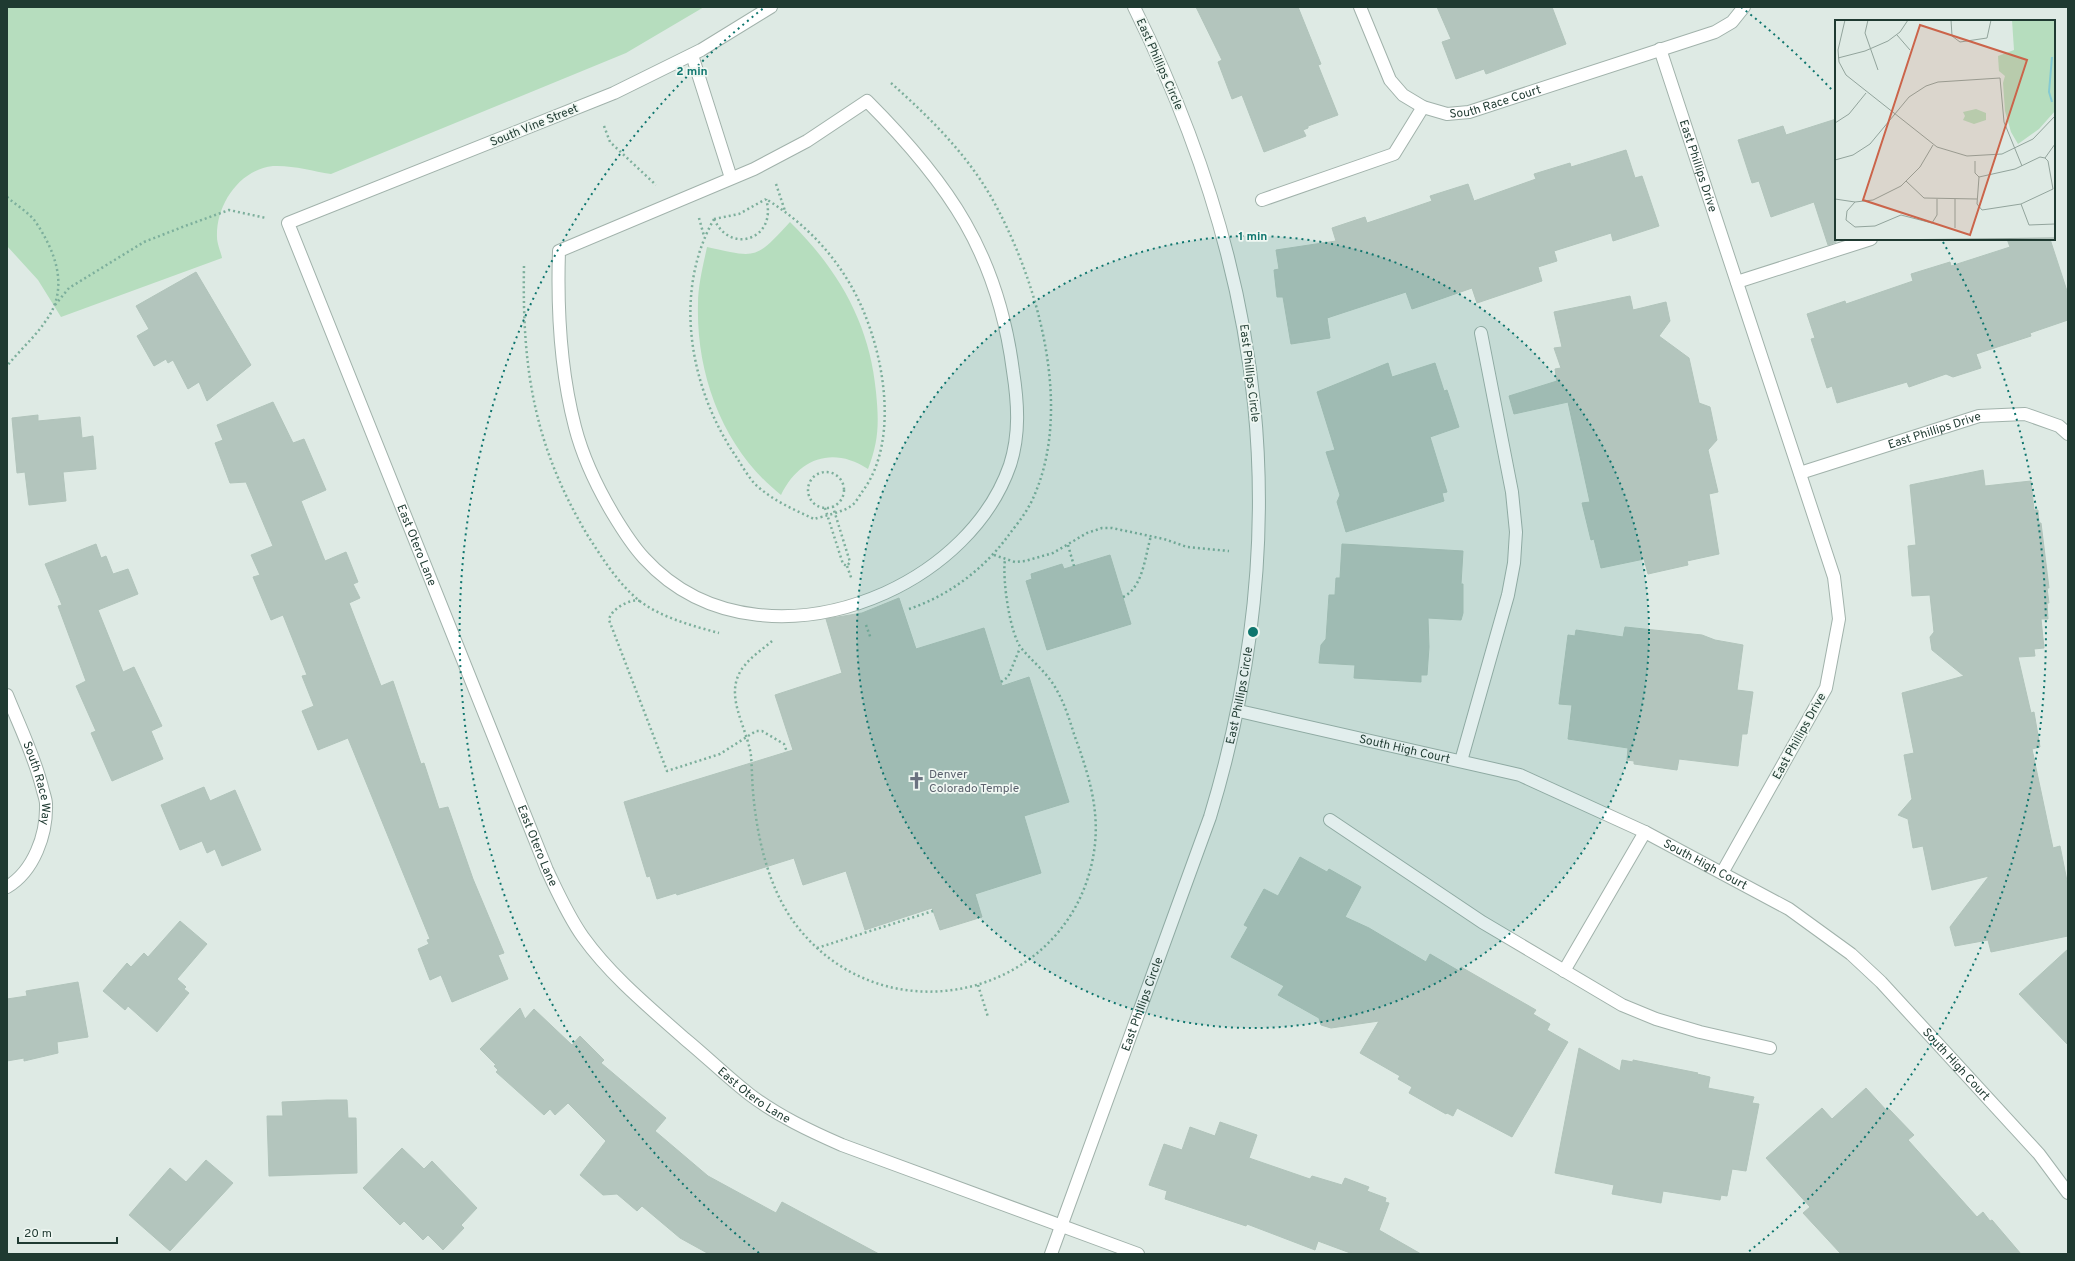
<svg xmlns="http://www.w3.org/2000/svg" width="2075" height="1261" font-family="Overpass,sans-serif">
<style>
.green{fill:#b6ddbe}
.building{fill:#b3c5bd;stroke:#b1c4bb}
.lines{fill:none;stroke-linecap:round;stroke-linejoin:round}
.lane-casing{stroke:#a1b2ab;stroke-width:14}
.street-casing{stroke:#a1b2ab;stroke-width:14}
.path{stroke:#7daf9c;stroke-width:2.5;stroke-dasharray:2 3;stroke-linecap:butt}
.lane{stroke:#fff;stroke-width:12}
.street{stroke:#fff;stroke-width:12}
.ring{fill:none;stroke:#0f766e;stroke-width:2;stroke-dasharray:2 4}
.labels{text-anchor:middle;stroke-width:3.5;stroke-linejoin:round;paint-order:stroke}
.street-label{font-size:12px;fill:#1f3a31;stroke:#eff7f2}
.worship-label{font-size:12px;fill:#5b616d;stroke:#eff7f2;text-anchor:start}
.inset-river{fill:none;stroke:#84cad2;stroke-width:2}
.inset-road{fill:none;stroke:#92a49c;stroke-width:1}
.view{fill:#cb644a;fill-opacity:0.15;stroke:#cb644a;stroke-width:2}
.inset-edge{fill:none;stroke:#1f3a31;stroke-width:2}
.centre{fill:#0f766e;stroke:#eff7f2;stroke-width:2}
.ring-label{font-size:12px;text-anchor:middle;font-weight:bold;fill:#0f766e;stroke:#eff7f2;stroke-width:3.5;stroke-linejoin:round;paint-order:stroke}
</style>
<rect width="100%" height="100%" fill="#deeae4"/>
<!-- green -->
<g class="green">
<path d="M 7,7 L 704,7 L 626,53 L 331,174 C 312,171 293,165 273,166 C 239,170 216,205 217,237 C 217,244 221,252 222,258 L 61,317 L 38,280 L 7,246 Z"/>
<path d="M 790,222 C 838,269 870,324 876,392 C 879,422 879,441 868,469 C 833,446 799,458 781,495 C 724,450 696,376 698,304 C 698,285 703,266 707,247 C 757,258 755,260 790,222 Z"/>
</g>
<!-- building -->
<g class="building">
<polygon points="1196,7 1298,7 1321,64 1318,65 1338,115 1308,126 1308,128 1303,130 1306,136 1264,152 1242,95 1232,99 1218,62 1222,60"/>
<polygon points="1437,7 1552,7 1566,44 1486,74 1484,69 1456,79 1442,42 1451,39"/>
<polygon points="1836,119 1836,242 1828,245 1814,202 1771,217 1759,181 1752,183 1738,140 1783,126 1786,135"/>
<polygon points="1626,150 1635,178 1642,176 1659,226 1613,241 1611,233 1554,251 1557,261 1538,267 1542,281 1477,303 1472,288 1412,309 1406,292 1327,318 1330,338 1291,344 1283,297 1277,297 1274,270 1279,269 1276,250 1336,241 1332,228 1365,217 1367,223 1391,215 1432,201 1430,196 1468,184 1474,201 1536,179 1534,174 1570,163 1571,167"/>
<polygon points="2007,239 2050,239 2068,294 2068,320 2030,333 2031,336 1976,354 1981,368 1953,377 1946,374 1909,387 1907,382 1837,403 1832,386 1827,388 1811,339 1815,338 1807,314 1845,301 1846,304 1913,281 1911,274 1950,262 1951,266 2010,247"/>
<polygon points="196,272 251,365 207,401 199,382 188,389 173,360 168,363 166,359 154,366 137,336 149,329 136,306"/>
<polygon points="1630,296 1633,310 1666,302 1670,321 1659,336 1689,358 1699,403 1710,407 1717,440 1708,450 1718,492 1709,494 1719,554 1687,561 1688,565 1648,574 1644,559 1601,568 1594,539 1591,540 1582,503 1590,502 1568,402 1514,414 1509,396 1557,381 1555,369 1561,368 1554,348 1562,347 1554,312"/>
<polygon points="1388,363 1392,377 1435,363 1444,391 1447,390 1459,427 1430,437 1447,492 1442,493 1444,501 1346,532 1337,502 1340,495 1326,452 1335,450 1317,392"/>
<polygon points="273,402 293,443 304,439 326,490 301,501 325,561 346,552 358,582 353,584 360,598 349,603 381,686 393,681 421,764 424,763 439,809 448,807 473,879 504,953 498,955 508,979 452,1002 441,975 430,980 418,949 429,944 427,940 430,939 348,738 318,750 302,711 314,706 302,676 307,675 283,615 271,620 253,577 260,575 251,555 273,546 246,482 230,483 215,443 223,440 217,425"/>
<polygon points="38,415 38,421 80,417 82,438 93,436 96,469 63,472 66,501 29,505 25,472 17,473 12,418"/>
<polygon points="1983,470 1985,486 2031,481 2034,510 2038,510 2039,523 2041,523 2049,588 2047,588 2049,603 2047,603 2048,619 2041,619 2044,648 2034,649 2035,656 2018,657 2031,713 2034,712 2040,747 2032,749 2053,848 2060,846 2068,886 2068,936 1991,952 1988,940 1955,946 1950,927 1989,876 1932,890 1923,846 1913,848 1908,819 1898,815 1912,799 1904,755 1914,753 1902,693 1964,676 1932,650 1930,637 1934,632 1930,595 1912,596 1908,546 1916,545 1910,485"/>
<polygon points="96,544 101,558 106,556 113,574 128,569 138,594 98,610 123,672 134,667 162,726 151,731 163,759 112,781 91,733 96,731 76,686 86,681 58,606 62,605 45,564"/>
<polygon points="1342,544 1463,551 1461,584 1463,584 1463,613 1461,620 1428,618 1429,647 1427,675 1421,675 1421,682 1354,678 1355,665 1319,663 1321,645 1326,639 1329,595 1335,595 1336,578 1340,578"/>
<polygon points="1110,555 1131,624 1047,650 1026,581 1032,579 1031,574 1062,564 1064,569"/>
<polygon points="899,598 916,649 984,628 1002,686 1029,677 1069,802 1024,816 1041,873 975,894 982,917 940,930 932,908 865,930 846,871 803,885 794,858 677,895 676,893 657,899 650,876 647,877 624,802 793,750 775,695 842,673 826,619 862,613"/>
<polygon points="1625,627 1702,635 1715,640 1743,645 1737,690 1753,692 1747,734 1742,734 1738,766 1679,759 1677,770 1634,764 1634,761 1627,760 1628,748 1568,739 1572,705 1559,704 1568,635 1575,636 1576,630 1623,637"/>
<polygon points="204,787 210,801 235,790 261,850 222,866 215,849 207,853 202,841 180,850 161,805"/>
<polygon points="1300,857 1327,872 1329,869 1361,887 1345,917 1369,928 1426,962 1430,954 1459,971 1461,967 1536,1010 1533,1014 1550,1024 1547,1030 1568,1042 1512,1137 1457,1108 1453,1116 1447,1113 1446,1114 1409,1093 1412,1087 1398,1079 1400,1076 1360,1053 1379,1021 1331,1028 1321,1025 1319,1018 1278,995 1284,986 1231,957 1248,927 1244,925 1264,889 1278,896"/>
<polygon points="180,921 207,944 177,979 186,987 184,989 189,993 157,1032 128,1006 125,1010 103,991 127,963 131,967 144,953 148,957"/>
<polygon points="2068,949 2068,1045 2019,994"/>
<polygon points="78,982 88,1037 57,1042 58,1053 24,1061 24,1058 7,1061 7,999 27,996 26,991"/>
<polygon points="520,1008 525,1019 534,1009 572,1045 580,1036 604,1060 601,1063 666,1118 655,1131 708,1176 776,1213 782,1202 879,1254 709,1254 680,1238 642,1206 637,1211 617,1194 603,1195 580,1175 606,1141 568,1103 555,1115 550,1109 544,1115 496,1072 498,1070 494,1066 496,1065 480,1049"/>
<polygon points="1579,1048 1620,1071 1622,1060 1633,1062 1633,1060 1698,1073 1697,1074 1710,1077 1708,1088 1754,1097 1752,1103 1759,1104 1746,1171 1732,1169 1727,1196 1721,1195 1720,1200 1663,1191 1661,1203 1612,1194 1614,1185 1555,1173"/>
<polygon points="1866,1088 1887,1111 1889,1109 1914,1135 1908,1140 1977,1217 1983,1212 1990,1221 1992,1220 2021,1254 1841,1254 1803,1213 1810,1207 1766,1158 1822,1108 1832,1119"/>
<polygon points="327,1100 347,1100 348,1118 356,1118 357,1173 269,1176 267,1116 283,1116 282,1102"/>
<polygon points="1220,1122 1257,1135 1249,1158 1310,1179 1312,1176 1342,1185 1345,1178 1369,1187 1367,1191 1386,1198 1385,1202 1389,1203 1379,1230 1421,1254 1353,1254 1318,1241 1315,1250 1247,1224 1246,1226 1165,1199 1167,1191 1149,1185 1164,1144 1182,1150 1190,1127 1215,1136"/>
<polygon points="402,1148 424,1169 432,1161 477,1208 461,1225 464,1228 443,1250 428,1235 423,1240 404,1221 400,1225 363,1188"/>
<polygon points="206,1160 233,1183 170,1251 129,1215 170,1168 186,1182"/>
</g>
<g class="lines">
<defs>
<g id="lane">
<polyline points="692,55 731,178"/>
<path d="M 867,101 C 949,183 998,254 1013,371 C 1018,403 1020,434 1010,465 C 990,523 940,568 885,593 C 804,629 707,627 644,558 C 632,545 622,529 613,514 C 597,487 583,458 575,427 C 560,369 557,311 559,251 L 754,169 L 807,141 Z"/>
<polyline points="1461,761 1508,595 1514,563 1516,532 1512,492 1481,333"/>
<polyline points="1330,820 1482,922 1622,1005 1656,1019 1700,1032 1770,1048"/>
<polyline points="1564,971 1645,832"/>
</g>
<g id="street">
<path id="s1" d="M 771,7 L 701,50 L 614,93 L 288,223 L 547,870 C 558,893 568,916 583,937 C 611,976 649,1007 685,1039 C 707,1057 727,1077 749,1094 C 778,1116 810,1131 842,1145 L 1138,1254"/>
<path id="s2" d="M 1360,7 L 1390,80 L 1403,95 L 1423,107 L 1447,114 L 1469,112 L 1715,32 L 1732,22 L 1744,7"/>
<path id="s3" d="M 1660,49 L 1834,577 L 1839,619 L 1826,688 L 1722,873"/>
<polyline points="1262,200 1394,154 1423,107"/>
<polyline points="1737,282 1871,239"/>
<path id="s4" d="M 1800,473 L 1979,416 L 2025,414 L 2059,426 L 2068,434"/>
<path id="s5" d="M 7,695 C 19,725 34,755 42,787 C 43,792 46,799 46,804 C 47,834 34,871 7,887"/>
<path id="s6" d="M 1239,711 L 1520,775 L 1645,832 L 1789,909 L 1851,954 L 1881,982 L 2039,1154 L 2068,1193"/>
<path id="s7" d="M 1051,1254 L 1210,817 C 1297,530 1266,274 1134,7"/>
</g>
</defs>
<!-- lane casing -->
<use href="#lane" class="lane-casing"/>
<!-- street casing -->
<use href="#street" class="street-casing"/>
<!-- path -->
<g class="path">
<path d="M 891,83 C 928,116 964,151 990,195 C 1037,277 1074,406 1034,496 C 1028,511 1017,524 1008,536 C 983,570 948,596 909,609"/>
<polyline points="604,126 610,142 656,185"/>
<polyline points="776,184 785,211"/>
<path d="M 7,197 C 16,205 28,212 35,221 C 56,252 70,289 45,322 C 34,338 19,351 7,366"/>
<polyline points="699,218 704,236"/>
<path d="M 714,219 C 672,293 690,390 737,458 C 742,466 748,476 754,483 C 771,500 793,509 814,519 C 824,516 843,512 851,506 C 856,503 859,496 862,492 C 903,438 882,338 850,284 C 829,248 801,221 766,199"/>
<path d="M 714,219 C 731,256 778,238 766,199"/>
<polyline points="714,219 739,214 766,199"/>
<path d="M 524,266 C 522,369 534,446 588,536 C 603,559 618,584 641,602 C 663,618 693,626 719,633"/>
<polyline points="55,305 69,288 144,242 185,226 229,210 266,218"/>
<circle cx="826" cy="490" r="18"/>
<polyline points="825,508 843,564 847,566 850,562 833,507"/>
<polyline points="1068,545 1074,566"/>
<polyline points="994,555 1015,562 1025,561 1053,553 1087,533 1102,528 1112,528 1164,539 1187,547 1229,551"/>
<polyline points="847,566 852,580"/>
<path d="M 1123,597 C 1143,588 1145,556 1151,536"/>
<path d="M 640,601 C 630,598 610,610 609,620 L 667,771 L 720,754 L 756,731 L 762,731 L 784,744 L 787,752"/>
<polyline points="866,625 871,639"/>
<path d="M 772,641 C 763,649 752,656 745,665 C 721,693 747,725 751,756 C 752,768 752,780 753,792 C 757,838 769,893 800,930 C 894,1044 1079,991 1095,844 C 1099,805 1087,770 1074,734 C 1069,718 1064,702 1055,687 C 1046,672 1033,662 1022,649 C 1010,636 1002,578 1005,560"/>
<polyline points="1001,682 1008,677 1020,648"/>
<polyline points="817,948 933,911"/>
<polyline points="978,985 988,1017"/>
</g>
<!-- lane -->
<use href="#lane" class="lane"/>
<!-- street -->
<use href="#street" class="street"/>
</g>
<!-- distance rings -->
<circle cx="1253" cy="632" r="396" fill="#0f766e" fill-opacity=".12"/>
<g class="ring">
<circle cx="1253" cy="632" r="396"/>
<path d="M759 1253A793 793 0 0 1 765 7M1741 7A793 793 0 0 1 1833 91M1943 242A793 793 0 0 1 1747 1253"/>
</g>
<!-- icons -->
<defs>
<symbol id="church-bare" viewBox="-9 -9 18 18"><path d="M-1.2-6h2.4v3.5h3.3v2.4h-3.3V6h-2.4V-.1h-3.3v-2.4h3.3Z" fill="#6b7280" stroke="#eff7f2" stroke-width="2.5" paint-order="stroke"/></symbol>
</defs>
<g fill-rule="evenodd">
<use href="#church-bare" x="904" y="768" width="25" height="25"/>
</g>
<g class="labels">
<!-- street labels -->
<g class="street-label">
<text transform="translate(1160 64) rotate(66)" y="4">East Phillips Circle</text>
<text dy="4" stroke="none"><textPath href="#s2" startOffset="197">South Race Court</textPath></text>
<text transform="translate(534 125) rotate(-22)" y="4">South Vine Street</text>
<text dy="4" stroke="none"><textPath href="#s3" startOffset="123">East Phillips Drive</textPath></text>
<text transform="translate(1250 373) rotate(83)" y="4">East Phillips Circle</text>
<text dy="4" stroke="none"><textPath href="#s4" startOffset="141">East Phillips Drive</textPath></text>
<text dy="4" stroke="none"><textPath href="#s1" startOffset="877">East Otero Lane</textPath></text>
<text dy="4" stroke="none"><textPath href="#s7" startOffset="590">East Phillips Circle</textPath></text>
<text transform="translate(1799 736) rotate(-61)" y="4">East Phillips Drive</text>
<text dy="4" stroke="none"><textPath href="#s6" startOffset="170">South High Court</textPath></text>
<text dy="4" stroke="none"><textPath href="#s5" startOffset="94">South Race Way</textPath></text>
<text dy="4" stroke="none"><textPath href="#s1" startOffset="1201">East Otero Lane</textPath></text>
<text dy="4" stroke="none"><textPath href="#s6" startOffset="494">South High Court</textPath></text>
<text dy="4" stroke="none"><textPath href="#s7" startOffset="266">East Phillips Circle</textPath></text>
<text dy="4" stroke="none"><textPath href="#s6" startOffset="818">South High Court</textPath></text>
<text dy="4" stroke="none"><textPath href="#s1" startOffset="1537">East Otero Lane</textPath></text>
</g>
<!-- worship labels -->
<g class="worship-label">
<text x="929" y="778">Denver<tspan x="929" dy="14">Colorado Temple</tspan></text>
</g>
</g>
<!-- overview -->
<g transform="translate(1835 20)">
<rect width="220" height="220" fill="#deeae4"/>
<path d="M 177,0 L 220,0 L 220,91 L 204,109 L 183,124 L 176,112 L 170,91 L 168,63 L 170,56 L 164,51 L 163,36 L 179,30 ZM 141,89 L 151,93 L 151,100 L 139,104 L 128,100 L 130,96 L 128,92 Z" fill="#b6ddbe"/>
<path class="inset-river" d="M 217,82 L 214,72 L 217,37"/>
<path class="inset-road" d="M 10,0 L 3,30 L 4,42 L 11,55 L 102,127 L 132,136 L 167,134 L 198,119 L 220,96M 33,0 L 30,13 L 43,50M 116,0 L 117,16 L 125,22 L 152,18 L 156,0M 62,15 L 75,30M 3,38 L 30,31 L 53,21 L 65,12 L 73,0M 0,103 L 14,94 L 31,73M 98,125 L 85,147 L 66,166 L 38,180 L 20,182 L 12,191 L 11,200 L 20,207 L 40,206 L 66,195 L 97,203 L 102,195 L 102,179M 210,138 L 213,141 L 218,169M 210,138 L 220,124M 0,140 L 18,135 L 35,124 L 74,77 L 91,66 L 103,62 L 165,58 L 169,102 L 187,146M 140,141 L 140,153 L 144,157 L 142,184 L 147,190 L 186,184 L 218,169M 144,157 L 180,149 L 205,137 L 210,138M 71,161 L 89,178 L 142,179M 0,179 L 20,182M 186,184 L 194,205 L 220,204M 120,208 L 120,179M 41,220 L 220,218"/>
<path class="view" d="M 85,5 L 192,40 L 135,215 L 28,180 Z"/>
<rect width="220" height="220" class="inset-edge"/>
</g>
<circle cx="1253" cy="632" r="6" class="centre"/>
<g class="ring-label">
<text x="692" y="75">2 min</text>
<text x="1253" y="240">1 min</text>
</g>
<!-- border -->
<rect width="2075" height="1261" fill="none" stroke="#1f3a31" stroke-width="16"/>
<!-- scale -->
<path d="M18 1237v6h99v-6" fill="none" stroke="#1f3a31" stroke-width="2"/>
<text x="24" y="1237" font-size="12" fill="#1f3a31" stroke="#eff7f2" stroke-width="3" paint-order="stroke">20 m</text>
</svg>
